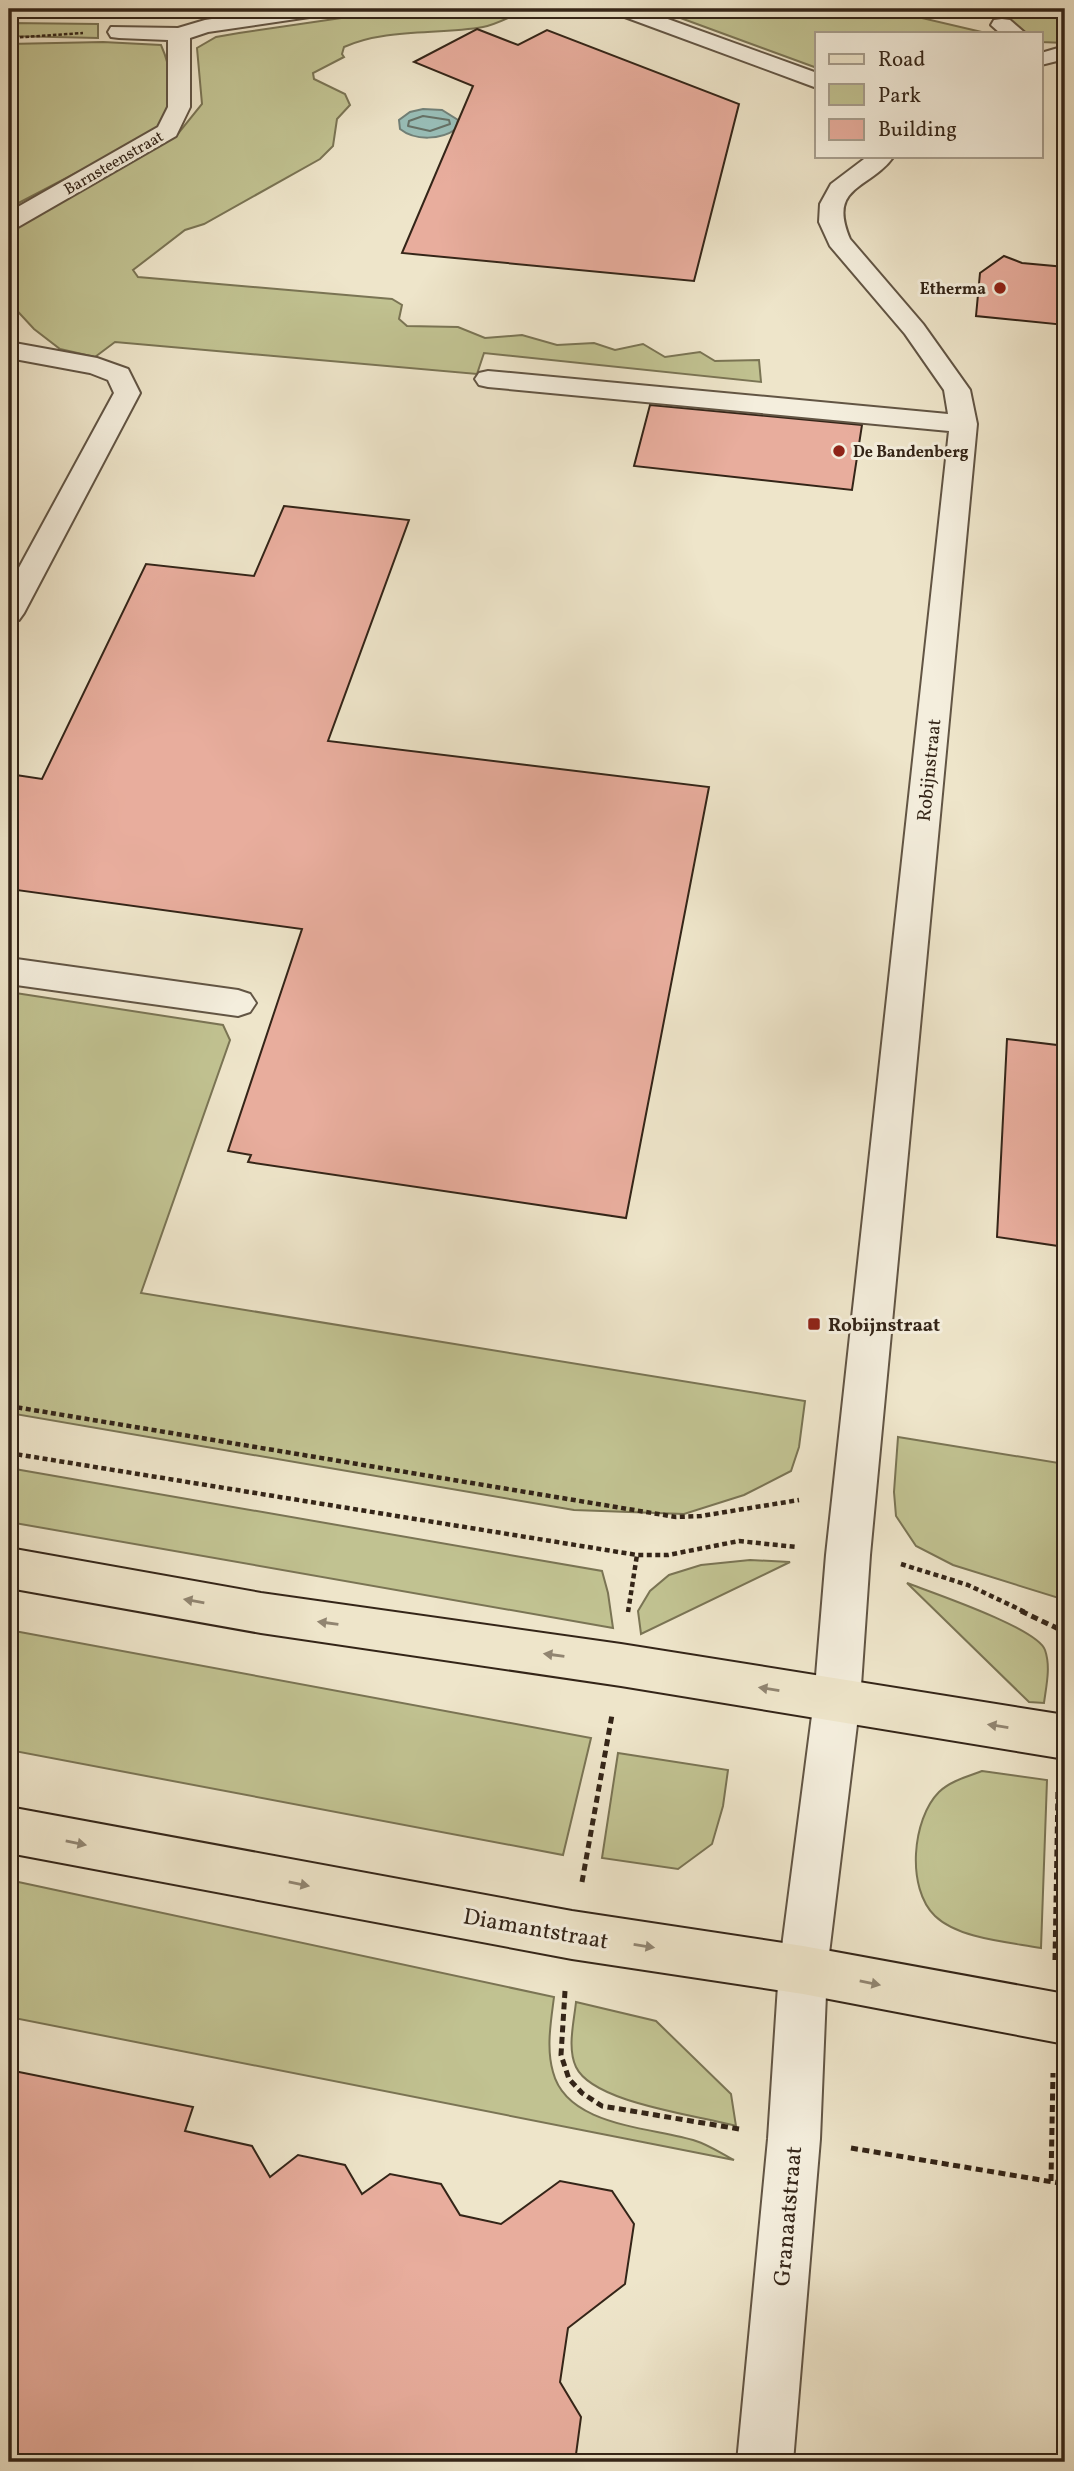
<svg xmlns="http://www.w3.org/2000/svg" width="1074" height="2471" font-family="Vollkorn,serif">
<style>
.green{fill:#c1c291;stroke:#7a7454;stroke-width:2}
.water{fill:#99bfb9;stroke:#718179;stroke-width:2}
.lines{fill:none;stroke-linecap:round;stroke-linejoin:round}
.shore{stroke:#667268;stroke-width:2}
.building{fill:#e8ad9d;stroke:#342518;stroke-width:2}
.minor-casing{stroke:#625544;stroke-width:4}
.major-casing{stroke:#342518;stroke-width:4}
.path-far2{stroke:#342518;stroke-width:2.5;stroke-dasharray:3.5 2;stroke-linecap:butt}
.path-far1{stroke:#342518;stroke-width:4.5;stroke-dasharray:5 3.5;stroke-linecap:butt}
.path{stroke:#342518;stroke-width:5;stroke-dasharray:7 4.5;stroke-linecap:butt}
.minor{fill:#f4eedd;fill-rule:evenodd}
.major{fill:#eee5ca;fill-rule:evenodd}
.oneway{fill:#918571}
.poi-dot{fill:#8f2418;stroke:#f4eedd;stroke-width:2.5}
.labels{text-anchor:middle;stroke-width:6;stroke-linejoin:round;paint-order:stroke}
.far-street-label{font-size:16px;fill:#342518;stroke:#f4eedd}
.far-poi-label{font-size:16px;font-weight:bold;fill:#342518;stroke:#f4eedd;text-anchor:end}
.street-label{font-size:19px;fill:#342518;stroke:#f4eedd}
.poi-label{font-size:19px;font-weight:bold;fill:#342518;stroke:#f4eedd;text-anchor:start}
.near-street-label{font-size:23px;fill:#342518;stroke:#f4eedd}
</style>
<rect width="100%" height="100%" fill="#eee5ca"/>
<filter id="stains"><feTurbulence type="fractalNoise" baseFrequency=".00286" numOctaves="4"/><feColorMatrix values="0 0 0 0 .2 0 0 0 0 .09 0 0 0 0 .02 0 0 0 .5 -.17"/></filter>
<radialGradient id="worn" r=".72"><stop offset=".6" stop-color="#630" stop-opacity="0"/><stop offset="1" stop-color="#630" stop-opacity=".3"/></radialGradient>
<!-- green -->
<g class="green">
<path d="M 403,9 L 528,9 C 513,15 498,24 483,27 C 438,35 386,28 344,47 L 342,54 L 344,57 L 313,73 L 314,79 L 345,94 L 350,105 L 337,119 L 333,146 L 320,159 L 204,224 L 185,230 L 133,270 L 138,277 L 392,299 L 402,305 L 399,319 L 407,326 L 458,327 L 485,338 L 522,335 L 557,345 L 594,343 L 615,350 L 643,344 L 665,357 L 700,352 L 715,361 L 759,360 L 761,382 L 484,353 L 477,374 L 115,342 L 95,357 L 60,349 L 34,329 L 9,302 L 9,221 L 177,135 L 202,104 L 197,48 L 216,37 L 239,33 Z"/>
<polygon points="656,9 915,9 909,15 986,33 817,33 817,68"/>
<polygon points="969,9 1065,9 1065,43 1041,42 1041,33 1027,33 1006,20 1008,18"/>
<polygon points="9,23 98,24 98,38 9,36"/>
<path d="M 103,42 L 161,45 C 173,72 174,97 168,125 L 9,208 L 9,44 Z"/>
<polygon points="9,992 223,1025 230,1040 141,1293 805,1401 799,1447 791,1471 744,1495 684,1514 574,1510 9,1413"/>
<polygon points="898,1437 1065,1464 1065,1600 953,1565 916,1546 896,1516 894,1492"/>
<polygon points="9,1468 602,1571 608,1593 613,1628 9,1522"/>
<polygon points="750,1560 790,1562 641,1634 638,1611 650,1591 669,1575 701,1565"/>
<path d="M 907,1583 C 933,1593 1037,1628 1045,1650 C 1051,1667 1046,1687 1044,1703 L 1029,1702 Z"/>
<polygon points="9,1630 591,1738 563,1855 9,1750"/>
<polygon points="618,1753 728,1770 723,1806 712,1844 678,1869 602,1858"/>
<path d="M 982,1771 L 1047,1780 L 1041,1948 C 1009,1942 959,1939 935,1916 C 906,1888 912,1819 939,1792 C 950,1781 969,1776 982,1771 Z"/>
<path d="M 9,1880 L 554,1997 C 551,2021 546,2048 553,2072 C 567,2127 652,2127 696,2141 C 709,2145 722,2154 734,2160 L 9,2017 Z"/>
<path d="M 576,2002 L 656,2021 L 731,2094 L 736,2126 C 697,2115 593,2103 576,2067 C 567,2048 574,2022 576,2002 Z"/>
</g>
<!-- water -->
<path class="water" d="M 423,109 L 442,110 L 458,120 L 456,129 C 441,140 415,141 400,129 L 399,120 L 410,112 Z"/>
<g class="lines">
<!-- shore -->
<polygon class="shore" points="423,116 449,120 450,124 430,131 408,126 409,121"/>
</g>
<!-- building -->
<g class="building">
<polygon points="477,29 518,45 547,30 739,104 694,281 402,253 473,86 414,62"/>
<polygon points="1004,256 1022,263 1065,267 1065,325 976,316 980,273"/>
<polygon points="650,405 862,425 852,490 634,466"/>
<polygon points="284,506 409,520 328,741 709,787 626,1218 248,1162 251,1155 228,1151 302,929 9,889 9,774 42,779 146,564 254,576"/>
<polygon points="1007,1039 1065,1046 1065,1247 997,1237"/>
<polygon points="9,2070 193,2107 185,2131 252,2146 270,2177 298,2155 345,2165 362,2194 390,2174 441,2184 460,2215 501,2224 560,2181 612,2191 634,2224 625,2284 568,2328 560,2382 581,2417 575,2462 9,2462"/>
</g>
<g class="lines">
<defs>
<g id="minor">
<polygon points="281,9 334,9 330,13 323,15 208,32 190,38 190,107 176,136 18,227 9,229 9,212 158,127 168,107 168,40 119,38 111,37 108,32 111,27 178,28 205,20"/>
<polygon points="610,9 640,9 817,73 817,88 614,13"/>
<polygon points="1002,19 1010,20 1025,33 1000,33 991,25 994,20"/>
<polygon points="1065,46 1065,59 1041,65 1041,53"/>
<path d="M 868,156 L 894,156 C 870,190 827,185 850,239 L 923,324 L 970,390 L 977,424 L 870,1555 L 860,1700 L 827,1970 L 820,2139 L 793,2462 L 737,2462 L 768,2139 L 779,1970 L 814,1700 L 826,1555 L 949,431 L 488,387 L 479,385 L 475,379 L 479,373 L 488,371 L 948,414 L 944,390 L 905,334 L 830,246 L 819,222 L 820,204 L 831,184 Z"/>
<polygon points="9,342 97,358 128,369 140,393 24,613 19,620 9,622 9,586 114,393 108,380 90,373 9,358"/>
<polygon points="9,958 238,990 250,994 256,1003 250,1012 238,1016 9,984"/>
</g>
<g id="major">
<polygon points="9,1548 261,1593 621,1644 1065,1715 1065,1759 621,1686 261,1633 9,1588"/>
<polygon points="9,1807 572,1911 803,1946 1065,1994 1065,2044 803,1994 572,1959 9,1853"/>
</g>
</defs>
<!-- minor casing -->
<use href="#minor" class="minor-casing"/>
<!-- major casing -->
<use href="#major" class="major-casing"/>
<!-- path-far2 -->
<polyline class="path-far2" points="9,38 83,33"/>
<!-- path-far1 -->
<g class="path-far1">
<polyline points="9,1406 676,1517 701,1516 799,1500"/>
<polyline points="9,1453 637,1555 668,1555 739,1541 796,1547"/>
<polyline points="901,1564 968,1585 1025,1612"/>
<polyline points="628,1612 637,1555"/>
</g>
<!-- path -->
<g class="path">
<polyline points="1021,1611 1065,1632"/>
<polyline points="1061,1683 1063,1631"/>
<polyline points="582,1882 612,1715"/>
<polyline points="1055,1960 1058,1790"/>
<polyline points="565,1991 561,2055 569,2079 582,2093 602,2106 739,2129"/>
<polyline points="851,2148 1065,2184"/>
<polyline points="1051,2181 1053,2073"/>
</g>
<!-- minor -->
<use href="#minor" class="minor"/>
<!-- major -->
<use href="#major" class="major"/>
</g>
<!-- one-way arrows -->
<defs><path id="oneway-solid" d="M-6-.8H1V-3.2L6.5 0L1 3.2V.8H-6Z" transform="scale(1.75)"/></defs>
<g class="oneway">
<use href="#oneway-solid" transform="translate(194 1601) rotate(-170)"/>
<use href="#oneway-solid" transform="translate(328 1623) rotate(-172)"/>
<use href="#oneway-solid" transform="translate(554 1655) rotate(-172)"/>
<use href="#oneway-solid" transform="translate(769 1689) rotate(-171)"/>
<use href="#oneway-solid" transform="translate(998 1726) rotate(-171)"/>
<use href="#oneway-solid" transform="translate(76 1843) rotate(11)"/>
<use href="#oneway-solid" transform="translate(299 1884) rotate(11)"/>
<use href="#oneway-solid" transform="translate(644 1946) rotate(9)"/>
<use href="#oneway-solid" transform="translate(870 1983) rotate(11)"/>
</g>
<!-- markers -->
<g class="poi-dot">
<circle cx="1000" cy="288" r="7"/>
<circle cx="839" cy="451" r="7"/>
<rect x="807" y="1317" width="14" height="14" rx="3.5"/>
</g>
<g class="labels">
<!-- far-street labels -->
<g class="far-street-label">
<text transform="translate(113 162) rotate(-30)" y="6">Barnsteenstraat</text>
</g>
<!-- far-poi labels -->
<g class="far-poi-label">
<text x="986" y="294">Etherma</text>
<text x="853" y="457" text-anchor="start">De Bandenberg</text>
</g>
<!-- street labels -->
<g class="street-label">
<text transform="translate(928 770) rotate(-84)" y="7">Robijnstraat</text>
</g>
<!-- poi labels -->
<g class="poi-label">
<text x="828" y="1331">Robijnstraat</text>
</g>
<!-- near-street labels -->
<g class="near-street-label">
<text transform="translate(536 1928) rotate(10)" y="8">Diamantstraat</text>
<text transform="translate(787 2216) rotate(-85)" y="8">Granaatstraat</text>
</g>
</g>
<!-- margin -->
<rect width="1074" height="2471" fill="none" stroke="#eee5ca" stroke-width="35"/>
<rect x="10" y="10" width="1053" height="2450" fill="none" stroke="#342518" stroke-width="3.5"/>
<rect x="18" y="18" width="1039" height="2436" fill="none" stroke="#342518" stroke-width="2"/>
<!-- legend -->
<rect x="815" y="32" width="228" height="126" fill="#f4eedd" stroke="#a79e8e" stroke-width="2"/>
<rect x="829" y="54" width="35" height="10" fill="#eee5ca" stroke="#a79e8e" stroke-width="2"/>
<text x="878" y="66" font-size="21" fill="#342518">Road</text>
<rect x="829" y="84" width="35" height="21" fill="#c1c291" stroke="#a79e8e" stroke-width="2"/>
<text x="878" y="102" font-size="21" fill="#342518">Park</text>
<rect x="829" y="119" width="35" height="21" fill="#e8ad9d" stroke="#a79e8e" stroke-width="2"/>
<text x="878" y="136" font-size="21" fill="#342518">Building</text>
<rect width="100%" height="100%" filter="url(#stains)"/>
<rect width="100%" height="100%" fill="url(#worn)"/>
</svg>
